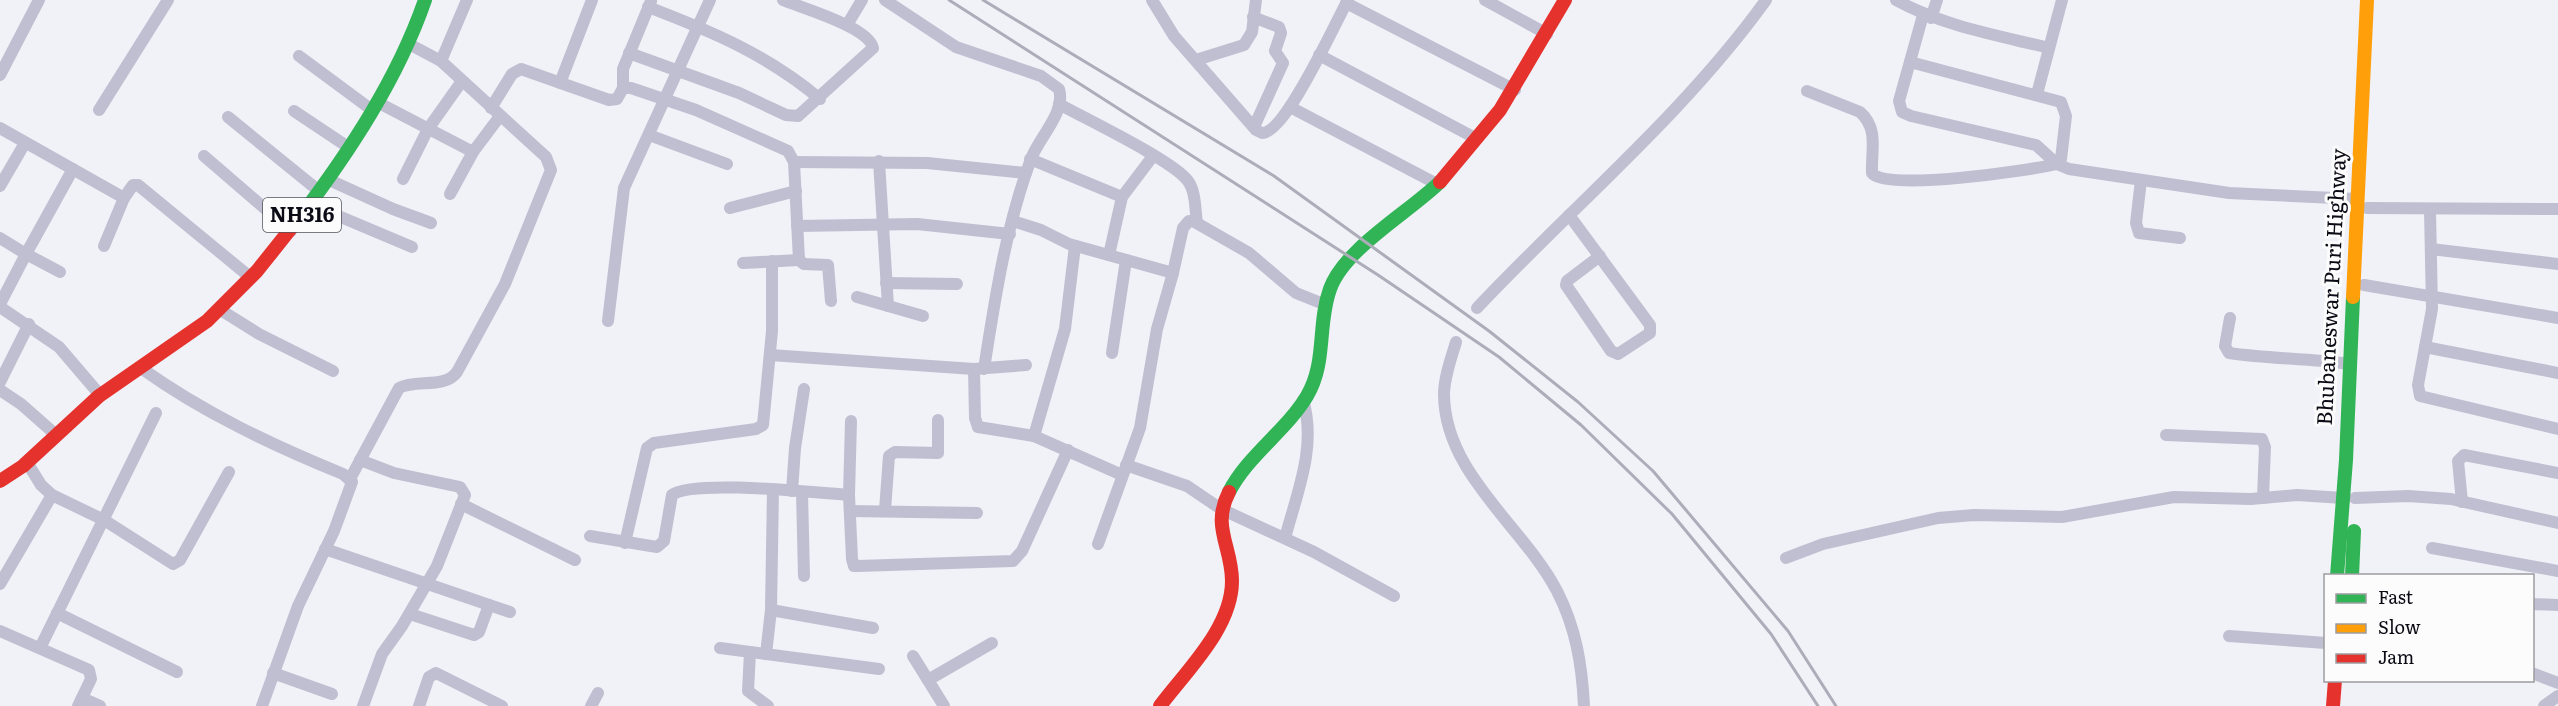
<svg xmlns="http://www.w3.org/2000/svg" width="2558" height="706" font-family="Literata,serif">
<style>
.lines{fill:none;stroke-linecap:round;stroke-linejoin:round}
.street{stroke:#c0bfd1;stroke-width:12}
.fast{stroke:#30b455;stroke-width:14}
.slow{stroke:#ff9f0a;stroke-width:14}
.jam{stroke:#e5322d;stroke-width:14}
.rail{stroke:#adacb9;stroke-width:3}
.labels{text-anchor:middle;stroke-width:6;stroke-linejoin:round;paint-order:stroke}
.shield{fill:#fcfcfc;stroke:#53535a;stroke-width:1.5}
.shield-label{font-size:20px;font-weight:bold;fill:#0b0b15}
.street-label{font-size:21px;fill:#0b0b15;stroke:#fcfcfc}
</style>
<rect width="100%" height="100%" fill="#f1f1f8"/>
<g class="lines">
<!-- street -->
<g class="street">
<path d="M 885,0 L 956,47 L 1041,76 L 1059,89 C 1066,113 1039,137 1031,159 C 1006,226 995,298 984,369"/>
<path d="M 1152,0 L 1174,36 L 1256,130 L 1262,133 C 1286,133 1335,23 1348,0"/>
<polyline points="1485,0 1547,34"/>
<path d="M 1896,0 C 1943,26 1996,35 2049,48"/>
<polyline points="1346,3 1515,90"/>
<path d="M 648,7 C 711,31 768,55 820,99"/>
<polyline points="1923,15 1899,101 1902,112 1911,116 2036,145 2057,164 2069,169 2229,193 2357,199"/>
<polyline points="1253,17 1279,27 1281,33 1275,51 1283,63 1254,127"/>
<polyline points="1931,18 1937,0"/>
<polyline points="847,25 862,0"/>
<path d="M 629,53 L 739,93 L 786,115 L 798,116 L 873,48 C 869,27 802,8 783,0"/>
<polyline points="1319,55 1477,139"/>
<polyline points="299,56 372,110"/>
<polyline points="1196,60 1244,45 1252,32 1256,0"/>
<polyline points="441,61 467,0"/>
<polyline points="0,75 39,0"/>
<polyline points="560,83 592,0"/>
<polyline points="623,88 623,69 651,1"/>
<path d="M 1807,91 L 1860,112 C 1879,129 1871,150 1872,173 C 1884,192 2032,170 2057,164 L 2061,159 L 2066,116 L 2061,102 L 1910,62"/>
<polyline points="2037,94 2062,0"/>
<polyline points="377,102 473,152"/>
<path d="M 1059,104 C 1086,119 1174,161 1188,181 C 1196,192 1195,210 1197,223"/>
<polyline points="1290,107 1437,184"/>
<polyline points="491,108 512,74 521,69 609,100 617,99 623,88 631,88 696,110 788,151 794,162 799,260 804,264 828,265 831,301"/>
<polyline points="99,110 168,0"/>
<polyline points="294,111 348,147"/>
<polyline points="228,117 319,191"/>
<polyline points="0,128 124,198"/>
<polyline points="649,135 727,164"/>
<polyline points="204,156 291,231"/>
<polyline points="1030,159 1122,197"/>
<polyline points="879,161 888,306"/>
<polyline points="794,162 927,163 1026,173"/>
<polyline points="327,179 393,209 431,223"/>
<polyline points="403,179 428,129 462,81"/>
<polyline points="2141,180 2136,223 2139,233 2180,238"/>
<polyline points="0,186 25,143"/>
<polyline points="450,194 473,152 500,116"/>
<polyline points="310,204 412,247"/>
<polyline points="730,208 796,191"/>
<polyline points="2367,208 2558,209"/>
<polyline points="2430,210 2432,309 2418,385 2420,396 2558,429"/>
<polyline points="1569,215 1650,325 1650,333 1618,354 1611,351 1566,285 1567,281 1600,256"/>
<polyline points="1013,221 1041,230 1069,244 1173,273 1183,228 1189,221 1193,221 1249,253 1296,293 1326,305"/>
<polyline points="797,226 917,224 1010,234"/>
<polyline points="0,238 26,254 0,304"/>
<polyline points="104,246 124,198 133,185 138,185 250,277"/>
<polyline points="2431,249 2558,264"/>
<polyline points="1109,255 1122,197 1153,156"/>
<polyline points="743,263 799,260"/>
<polyline points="60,272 26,254 73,169"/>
<polyline points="886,283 957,284"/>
<polyline points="2364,285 2558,318"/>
<polyline points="857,297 923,316"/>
<polyline points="0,307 59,347 100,395"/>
<path d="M 1477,308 C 1573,206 1684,114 1766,0"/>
<polyline points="219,309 259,334 333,371"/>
<path d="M 2230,318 L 2225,346 L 2229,353 C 2269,359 2309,358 2349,364"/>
<polyline points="608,321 624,188 710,0"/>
<path d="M 1456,342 C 1451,359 1444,377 1444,395 C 1445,474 1523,526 1557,591 C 1576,628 1582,665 1584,706"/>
<polyline points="2425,347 2558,373"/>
<polyline points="1112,353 1126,260"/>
<polyline points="770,355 974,369 1026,365"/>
<path d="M 141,368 C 204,413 272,445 343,474 L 352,482 L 334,531 L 298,606 L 262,706"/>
<polyline points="974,369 975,418 978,427 1034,436 1122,475"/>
<polyline points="0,382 29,324"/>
<polyline points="0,390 21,404 55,434"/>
<polyline points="851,421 849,495 852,559 854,566 858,566 1013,561 1022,551 1068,450"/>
<polyline points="2166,435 2262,439 2265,447 2263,498"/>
<polyline points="1034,436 1065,329 1075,246"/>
<polyline points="360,460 394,473 460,487 465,495 437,566 402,626 382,654 363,706"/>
<polyline points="28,464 41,485 52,495 104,520 173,564 180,560 229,472"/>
<polyline points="1126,465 1187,486 1221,509 1314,552 1394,596"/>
<path d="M 350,479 L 399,388 C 416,379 445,389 457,372 L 505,284 L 551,170 L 546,157 L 441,61 L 409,44"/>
<polyline points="792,491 795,448 804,389"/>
<polyline points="802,492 804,576"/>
<polyline points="2355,498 2408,496 2451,499 2558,523"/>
<polyline points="2462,502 2458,461 2464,455 2558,473"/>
<polyline points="461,504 575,560"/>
<polyline points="885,510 889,456 895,452 938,453 938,420"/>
<polyline points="850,511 977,513"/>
<path d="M 590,536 L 657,547 L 664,541 L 672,495 C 692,479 818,493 849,495"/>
<path d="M 1285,538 C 1297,493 1317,446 1303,400"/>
<polyline points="625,543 647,448 654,443 756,429 763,425 772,331 772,261"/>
<polyline points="1098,544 1140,428 1157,329 1173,273"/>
<polyline points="2432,548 2558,571"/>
<polyline points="325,549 510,612"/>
<polyline points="1786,558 1823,544 1938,518 1974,515 2062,517 2174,497 2251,499 2297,495 2343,498"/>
<polyline points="0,584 52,495"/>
<polyline points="2532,604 2558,605"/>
<polyline points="771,610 873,628"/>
<polyline points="57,613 177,672"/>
<polyline points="410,614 474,635 479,632 489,605"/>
<polyline points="0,631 89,670 91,679 78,706"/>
<polyline points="2229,636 2326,643"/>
<polyline points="40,648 156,413"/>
<polyline points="720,648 879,669"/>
<polyline points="750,652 748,691 768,706"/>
<polyline points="766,654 771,610 773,490"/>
<polyline points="913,656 944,706"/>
<polyline points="273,673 332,694"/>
<polyline points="2532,673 2558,683"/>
<polyline points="928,680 992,643"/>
<polyline points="82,698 100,706"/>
<polyline points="419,706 429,677 436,673 502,706"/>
<polyline points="591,706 598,693"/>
<polyline points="2544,706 2558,696"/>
</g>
<!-- fast -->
<g class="fast">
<path d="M 300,217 C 350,151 398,78 425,0"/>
<path d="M 1229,492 C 1248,455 1286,431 1307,396 C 1327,362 1317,325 1330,289 C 1344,249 1408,213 1440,182"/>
<polyline points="2337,576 2346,460 2353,297"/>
<polyline points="2352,576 2354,531"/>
</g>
<!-- slow -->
<polyline class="slow" points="2353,297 2367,0"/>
<!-- jam -->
<g class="jam">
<polyline points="1440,182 1500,110 1565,0"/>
<polyline points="0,481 23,466 99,396 207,321 257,271 300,217"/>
<path d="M 1160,706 C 1186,671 1232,628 1232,581 C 1232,546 1211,527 1229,492"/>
<polyline points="2333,706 2335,680"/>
</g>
<!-- rail -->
<g class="rail">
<polyline points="949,0 1378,275 1499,357 1581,425 1672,514 1771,634 1818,706"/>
<polyline points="983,0 1274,176 1489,331 1578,402 1653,471 1788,631 1836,706"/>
</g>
</g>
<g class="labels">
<!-- shield labels -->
<rect class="shield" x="263" y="198" width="78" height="34" rx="4.5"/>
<g class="shield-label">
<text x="302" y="222">NH316</text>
</g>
<!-- street labels -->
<g class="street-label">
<text transform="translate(2332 287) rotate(-87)" y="7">Bhubaneswar Puri Highway</text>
</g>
</g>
<!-- legend -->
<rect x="2324" y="574" width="210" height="108" fill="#fcfcfc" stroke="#9c9ca0" stroke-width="1.5"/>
<rect x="2336" y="594" width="30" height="9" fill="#30b455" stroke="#9c9ca0" stroke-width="1.5"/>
<text x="2378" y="604" font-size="18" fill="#0b0b15">Fast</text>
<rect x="2336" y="624" width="30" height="9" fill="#ff9f0a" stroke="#9c9ca0" stroke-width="1.5"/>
<text x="2378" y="634" font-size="18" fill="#0b0b15">Slow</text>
<rect x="2336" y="654" width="30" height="9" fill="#e5322d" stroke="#9c9ca0" stroke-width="1.5"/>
<text x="2378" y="664" font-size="18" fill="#0b0b15">Jam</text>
</svg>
